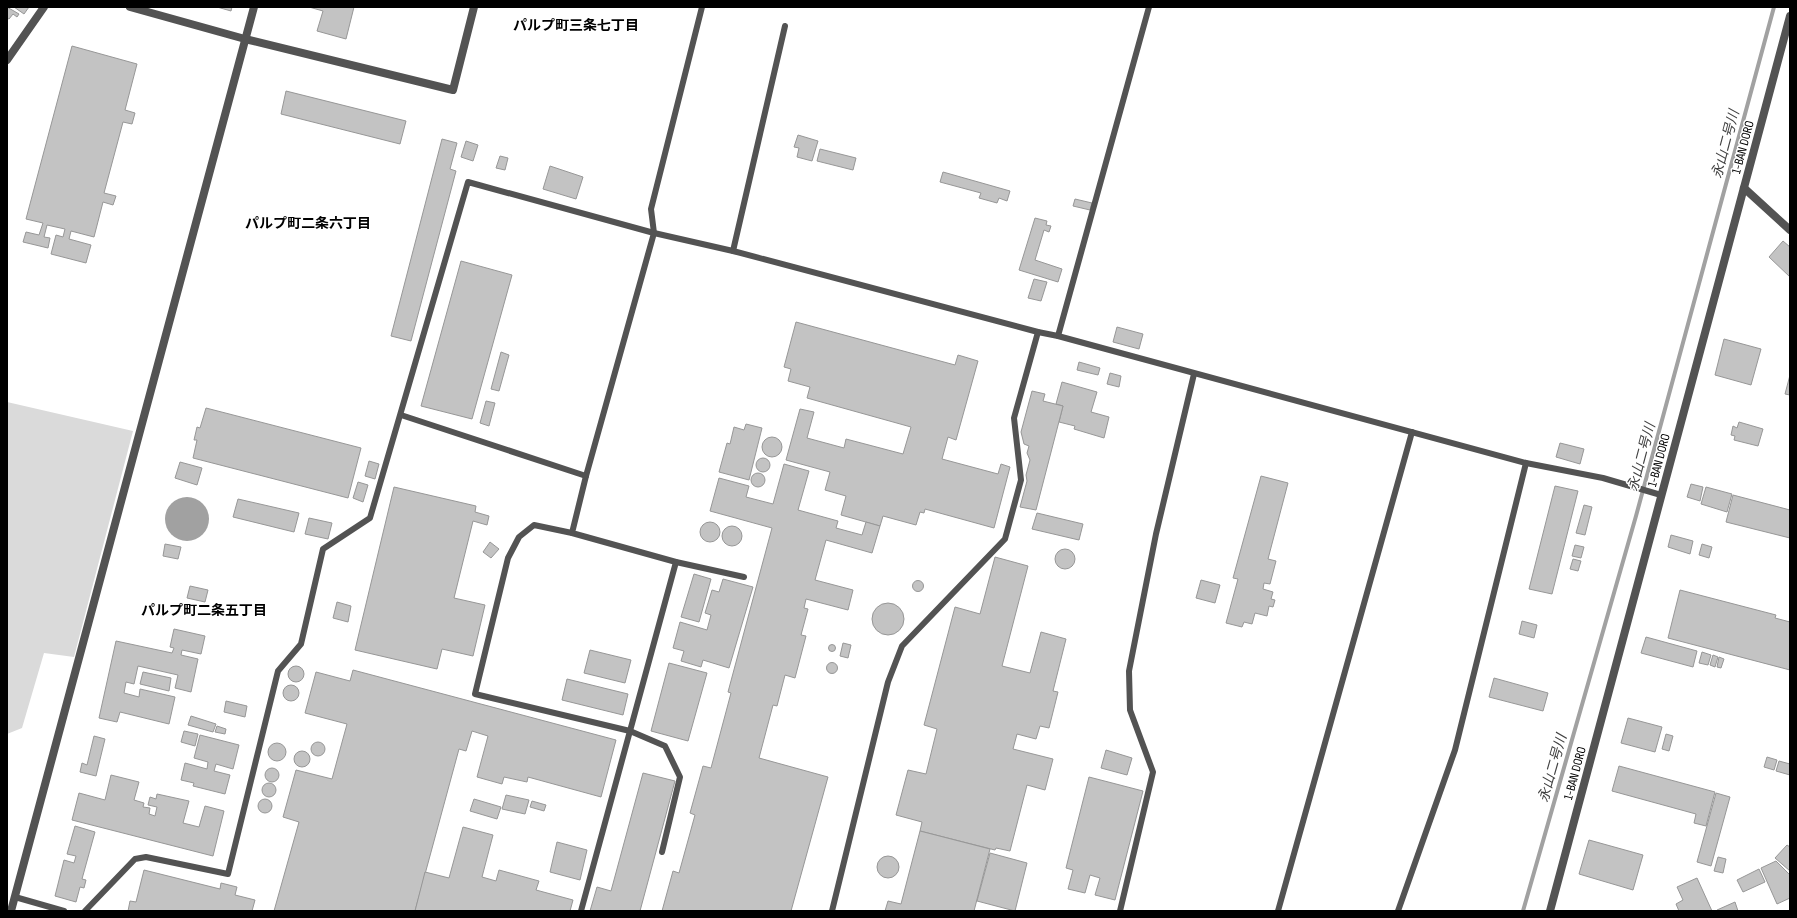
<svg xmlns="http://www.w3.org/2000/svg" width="1797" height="918" font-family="'Sofia Sans Condensed','Noto Sans JP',sans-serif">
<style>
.pitch{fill:#dadada}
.water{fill:#a1a1a1}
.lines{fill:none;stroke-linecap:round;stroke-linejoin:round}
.stream{stroke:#a1a1a1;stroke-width:4}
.building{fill:#c3c3c3;stroke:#979797}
.service{stroke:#535353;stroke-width:6}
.minor{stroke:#535353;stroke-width:8}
.tertiary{stroke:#535353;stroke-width:8}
.labels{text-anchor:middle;stroke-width:3;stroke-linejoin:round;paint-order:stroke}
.street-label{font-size:13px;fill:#000;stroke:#fff}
.neighbourhood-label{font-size:14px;font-weight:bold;fill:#000;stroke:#fff}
.water-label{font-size:14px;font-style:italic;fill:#424242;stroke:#fff}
</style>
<rect width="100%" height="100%" fill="#fff"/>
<!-- pitch -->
<polygon class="pitch" points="7,402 133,431 74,657 44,653 22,728 7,734"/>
<!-- water -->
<circle class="water" cx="187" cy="519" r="22"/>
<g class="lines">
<!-- stream -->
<polyline class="stream" points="1523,911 1636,516 1774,7"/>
</g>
<!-- building -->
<g class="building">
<polygon points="7,7 19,14 17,17 13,14 9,19 7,18"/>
<polygon points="14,7 29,7 24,14"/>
<polygon points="217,7 232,7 231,11"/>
<polygon points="309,7 354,7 346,39 317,31 323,11"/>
<polygon points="72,46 137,64 125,110 135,113 132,124 123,122 104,193 116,196 113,205 103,202 94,237 71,231 69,239 91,245 86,263 51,254 56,235 63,237 65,229 47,225 44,237 50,238 48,248 23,242 26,232 39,235 43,223 26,219"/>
<polygon points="286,91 406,121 400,144 281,114"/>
<polygon points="798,135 818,141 812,161 797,157 799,148 794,147"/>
<polygon points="442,139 457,143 450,169 456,171 411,341 391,336"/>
<polygon points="466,141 478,145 473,161 461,157"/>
<polygon points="820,149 856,158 853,170 817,161"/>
<polygon points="500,156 508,158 505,170 496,168"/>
<polygon points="550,166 583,177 576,199 543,189"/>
<polygon points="943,172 1010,191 1007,201 999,198 997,203 979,198 981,193 940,182"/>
<polygon points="1075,199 1092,203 1090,210 1073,206"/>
<polygon points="1035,218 1047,221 1046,225 1051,226 1049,232 1044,230 1035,260 1062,269 1058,282 1019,270"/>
<polygon points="1783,241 1790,247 1790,277 1769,257"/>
<polygon points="461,261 512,275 472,419 421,406"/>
<polygon points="1034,279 1047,282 1041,301 1028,298"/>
<polygon points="796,322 955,365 958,355 978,361 956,440 948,437 942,459 998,474 1001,464 1010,467 994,528 925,509 924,513 920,512 916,525 883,516 880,526 841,515 846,496 825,490 830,472 786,460 800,409 814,412 807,438 844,448 846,439 903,454 911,427 807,398 810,387 788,381 791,369 784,367"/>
<polygon points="1117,327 1143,334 1139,349 1113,342"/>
<polygon points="1724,339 1761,349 1751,385 1715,375"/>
<polygon points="501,352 509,355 499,391 491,389"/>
<polygon points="1079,362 1100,368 1098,375 1077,370"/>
<polygon points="1110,373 1121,376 1119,387 1107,384"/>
<polygon points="1790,375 1790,395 1785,394"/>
<polygon points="1062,382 1097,392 1091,412 1109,417 1104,438 1074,429 1075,426 1059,422 1063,406 1056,404"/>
<polygon points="1032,391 1045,394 1043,401 1063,406 1036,510 1020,507 1027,481 1026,475 1030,460 1027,453 1029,446 1024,444 1021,432"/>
<polygon points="486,401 495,403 489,426 480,423"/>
<polygon points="206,408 361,448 348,498 193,458 197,440 194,440 197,427 200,428"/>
<polygon points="1739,422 1763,429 1758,446 1734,440 1735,436 1731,435 1733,426 1737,428"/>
<polygon points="746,424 762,428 749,480 719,472 727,443 730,444 734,427 744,430"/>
<circle cx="772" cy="447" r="10"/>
<polygon points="1560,443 1584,449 1580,464 1556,457"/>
<circle cx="763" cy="465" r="7"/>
<polygon points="369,461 379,464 375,479 365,476"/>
<polygon points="180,462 202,468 197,485 175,478"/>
<polygon points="784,464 809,471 798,510 838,521 836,528 862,535 866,522 880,526 872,553 826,540 815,580 853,590 848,610 806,599 804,608 808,609 801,635 806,636 795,678 785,675 777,706 773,705 759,758 828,777 791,911 662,911 673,871 679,873 695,815 690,813 703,766 711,768 731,693 728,692 772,528 710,511 719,478 749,486 746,497 773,504"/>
<circle cx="758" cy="480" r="7"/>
<polygon points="1261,476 1288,483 1268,559 1276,561 1270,584 1264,583 1263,589 1273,592 1271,599 1275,600 1273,607 1269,606 1267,616 1255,613 1252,624 1244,622 1242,627 1226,623 1238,579 1233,578"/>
<polygon points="358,482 368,485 363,502 353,498"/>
<polygon points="1691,484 1703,487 1700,501 1687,497"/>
<polygon points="1555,486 1578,491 1552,594 1529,589"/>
<polygon points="394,487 476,506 475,512 489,516 487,525 473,521 454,598 485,605 473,656 442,649 437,669 355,650"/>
<polygon points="1706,487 1732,494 1727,512 1701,504"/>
<polygon points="1733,495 1790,510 1790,538 1726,522"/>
<polygon points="238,499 299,513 294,532 233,517"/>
<polygon points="1584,505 1592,507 1585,535 1576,533"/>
<polygon points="1037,513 1083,524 1079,540 1032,529"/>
<polygon points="309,518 332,523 328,539 305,534"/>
<circle cx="710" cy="532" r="10"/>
<circle cx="732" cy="536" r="10"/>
<polygon points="1671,535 1693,541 1690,554 1668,547"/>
<polygon points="490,542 499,549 491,558 483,552"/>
<polygon points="165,544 181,547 178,559 163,556"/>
<polygon points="1702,544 1712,547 1709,558 1699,555"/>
<polygon points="1575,545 1584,547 1581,558 1572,556"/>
<circle cx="1065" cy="559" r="10"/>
<polygon points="995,557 1028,566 1002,666 1030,673 1041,632 1066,639 1053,691 1058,692 1049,728 1040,726 1036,739 1017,734 1013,749 1053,759 1045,790 1027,785 1010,851 996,848 995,850 920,831 922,822 896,815 908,770 926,774 937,729 924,725 955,607 980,614"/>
<polygon points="1573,559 1581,561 1578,571 1570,569"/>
<polygon points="694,574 711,579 699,622 681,617"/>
<polygon points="723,579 753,587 729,668 703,660 701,667 681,661 684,651 673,648 680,622 707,630 711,615 705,613 712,590 719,592"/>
<polygon points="1201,580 1220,585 1215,603 1196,598"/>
<circle cx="918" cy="586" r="5.5"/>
<polygon points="190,586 208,590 205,602 187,598"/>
<polygon points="1680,590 1776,615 1775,618 1790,622 1790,670 1668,638"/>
<polygon points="337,602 351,606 348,622 333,618"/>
<circle cx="888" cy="619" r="16"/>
<polygon points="1522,621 1537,625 1534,638 1519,634"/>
<polygon points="174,629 205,636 201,654 182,650 181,655 198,659 191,692 175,688 178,675 138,666 134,684 126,682 124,693 139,697 140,689 175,697 169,724 120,712 117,722 99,718 116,641 172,653 174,648 170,647"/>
<polygon points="1646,637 1697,651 1693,667 1641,653"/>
<polygon points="843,643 851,645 848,658 840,656"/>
<circle cx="832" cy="648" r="3.5"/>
<polygon points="590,650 631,660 625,683 584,673"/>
<polygon points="1702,652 1711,655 1708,665 1699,663"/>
<polygon points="1713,655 1718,657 1715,667 1710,665"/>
<polygon points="1719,657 1724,659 1721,668 1717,667"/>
<circle cx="832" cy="668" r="5.5"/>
<polygon points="669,663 707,673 688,741 651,731"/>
<circle cx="296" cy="674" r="8"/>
<polygon points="353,670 616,740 601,797 528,777 527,782 504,777 502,784 477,777 488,736 472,731 466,751 459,749 415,911 274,911 299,822 283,817 296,770 332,779 347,724 305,713 316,672 350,681"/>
<polygon points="143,672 171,678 169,691 140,684"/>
<polygon points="1494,678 1548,693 1543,711 1489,697"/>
<polygon points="567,679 628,694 623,715 562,700"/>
<circle cx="291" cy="693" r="8"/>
<polygon points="226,701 247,706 245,717 224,712"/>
<polygon points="191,716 216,724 213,732 188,725"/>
<polygon points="1628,718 1662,727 1655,752 1621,743"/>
<polygon points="217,726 226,729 225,734 215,732"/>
<polygon points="184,731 198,734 195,746 181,742"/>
<polygon points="1666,734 1673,736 1669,751 1662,749"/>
<polygon points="200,735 239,745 233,769 216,764 214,771 230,775 225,794 193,786 194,783 181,780 185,763 207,769 208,762 194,758"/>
<polygon points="94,736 105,739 96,776 80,772 82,763 87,765"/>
<circle cx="318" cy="749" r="7"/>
<circle cx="277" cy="752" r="9"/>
<polygon points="1106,750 1132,758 1127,775 1101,768"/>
<circle cx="302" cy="759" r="8"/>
<polygon points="1767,757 1777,760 1774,770 1764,767"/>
<polygon points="1779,761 1790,764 1790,775 1776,771"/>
<polygon points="1619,766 1715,792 1706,826 1694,823 1696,814 1612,791"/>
<circle cx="272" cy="775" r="7"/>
<polygon points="643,773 675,781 640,911 590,911 597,887 611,891"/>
<polygon points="111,775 139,782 134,800 144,803 143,807 150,808 149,814 155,816 157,807 148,805 150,797 156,799 157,794 189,801 183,823 199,827 205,806 224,811 213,856 72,820 79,793 105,800"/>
<polygon points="1089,777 1143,791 1115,900 1095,895 1100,878 1090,875 1085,893 1068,889 1073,870 1066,868"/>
<circle cx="269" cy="790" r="7"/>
<polygon points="1716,793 1730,797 1711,866 1697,862"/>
<polygon points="506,795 529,800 525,814 502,809"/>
<circle cx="265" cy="806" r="7"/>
<polygon points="474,799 501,807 497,819 470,811"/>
<polygon points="532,801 546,805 544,811 530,807"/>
<polygon points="75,826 95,832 82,879 86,880 84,888 80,887 76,902 55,896 64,860 74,863 76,856 67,854"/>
<polygon points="463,827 493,835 482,877 496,881 499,870 539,881 536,890 573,900 570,911 415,911 425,872 449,878"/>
<polygon points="920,831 990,849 974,911 885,911 888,901 901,904"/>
<polygon points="1589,840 1643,855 1633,890 1579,874"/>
<polygon points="557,842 587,850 580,880 550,872"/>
<polygon points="1787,845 1790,847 1790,871 1775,858"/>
<polygon points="990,853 1027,863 1015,911 977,901"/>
<circle cx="888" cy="867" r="11"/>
<polygon points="1718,857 1726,859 1723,873 1714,871"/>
<polygon points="1776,861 1790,875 1790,898 1777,904 1761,868"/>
<polygon points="1759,869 1765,882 1743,892 1737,880"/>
<polygon points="144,870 220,889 221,883 237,887 235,895 255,900 252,911 128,911 130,901 136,902"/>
<polygon points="1697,878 1712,911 1679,911 1676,904 1683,900 1677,887"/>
<polygon points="1735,902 1738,911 1718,911 1717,910"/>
</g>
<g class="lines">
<!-- service -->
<g class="service">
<polyline points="702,7 651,209 654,233 586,476 572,533 676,562 744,577"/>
<polyline points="733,251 785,26"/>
<polyline points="1058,336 1149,7"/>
<polyline points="401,415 586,476"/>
<polyline points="572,533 534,525 519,537 508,558 475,694 630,731 665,746 680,777 662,852"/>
<polyline points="15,897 64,911"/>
<polyline points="85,911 135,859 146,857 228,874 278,671 301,644 323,549 370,518 468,182 654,233 733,251 1038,332 1058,336 1526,463 1603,478 1661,495"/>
<polyline points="581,911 676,562"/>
<polyline points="832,911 888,682 902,646 1005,539 1021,480 1014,418 1038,332"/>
<polyline points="1120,911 1153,772 1130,710 1129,671 1156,534 1194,374"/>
<polyline points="1278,911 1412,432"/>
<polyline points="1398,911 1455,750 1526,463"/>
</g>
<!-- minor -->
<g class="minor">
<polyline points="130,7 245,39 453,90 474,7"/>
<polyline points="7,60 44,7"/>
<polyline points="1744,188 1790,230"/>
<polyline points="11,911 254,7"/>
</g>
<!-- tertiary -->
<polyline class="tertiary" points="1550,911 1790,16"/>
</g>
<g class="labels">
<!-- street labels -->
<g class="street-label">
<text transform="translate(1742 147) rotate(-75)" y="5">1-BAN DORO</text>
<text transform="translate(1658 460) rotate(-75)" y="5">1-BAN DORO</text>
<text transform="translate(1574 773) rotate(-75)" y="5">1-BAN DORO</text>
</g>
<!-- neighbourhood labels -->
<g class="neighbourhood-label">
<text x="576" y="30">パルプ町三条七丁目</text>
<text x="308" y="228">パルプ町二条六丁目</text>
<text x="204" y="615">パルプ町二条五丁目</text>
</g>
<!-- water labels -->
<g class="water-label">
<text transform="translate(1725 144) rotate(-75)" y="5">永山二号川</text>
<text transform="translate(1641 457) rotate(-75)" y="5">永山二号川</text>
<text transform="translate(1552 768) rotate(-74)" y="5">永山二号川</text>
</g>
</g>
<!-- border -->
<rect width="1797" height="918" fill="none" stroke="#000000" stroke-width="16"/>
</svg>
